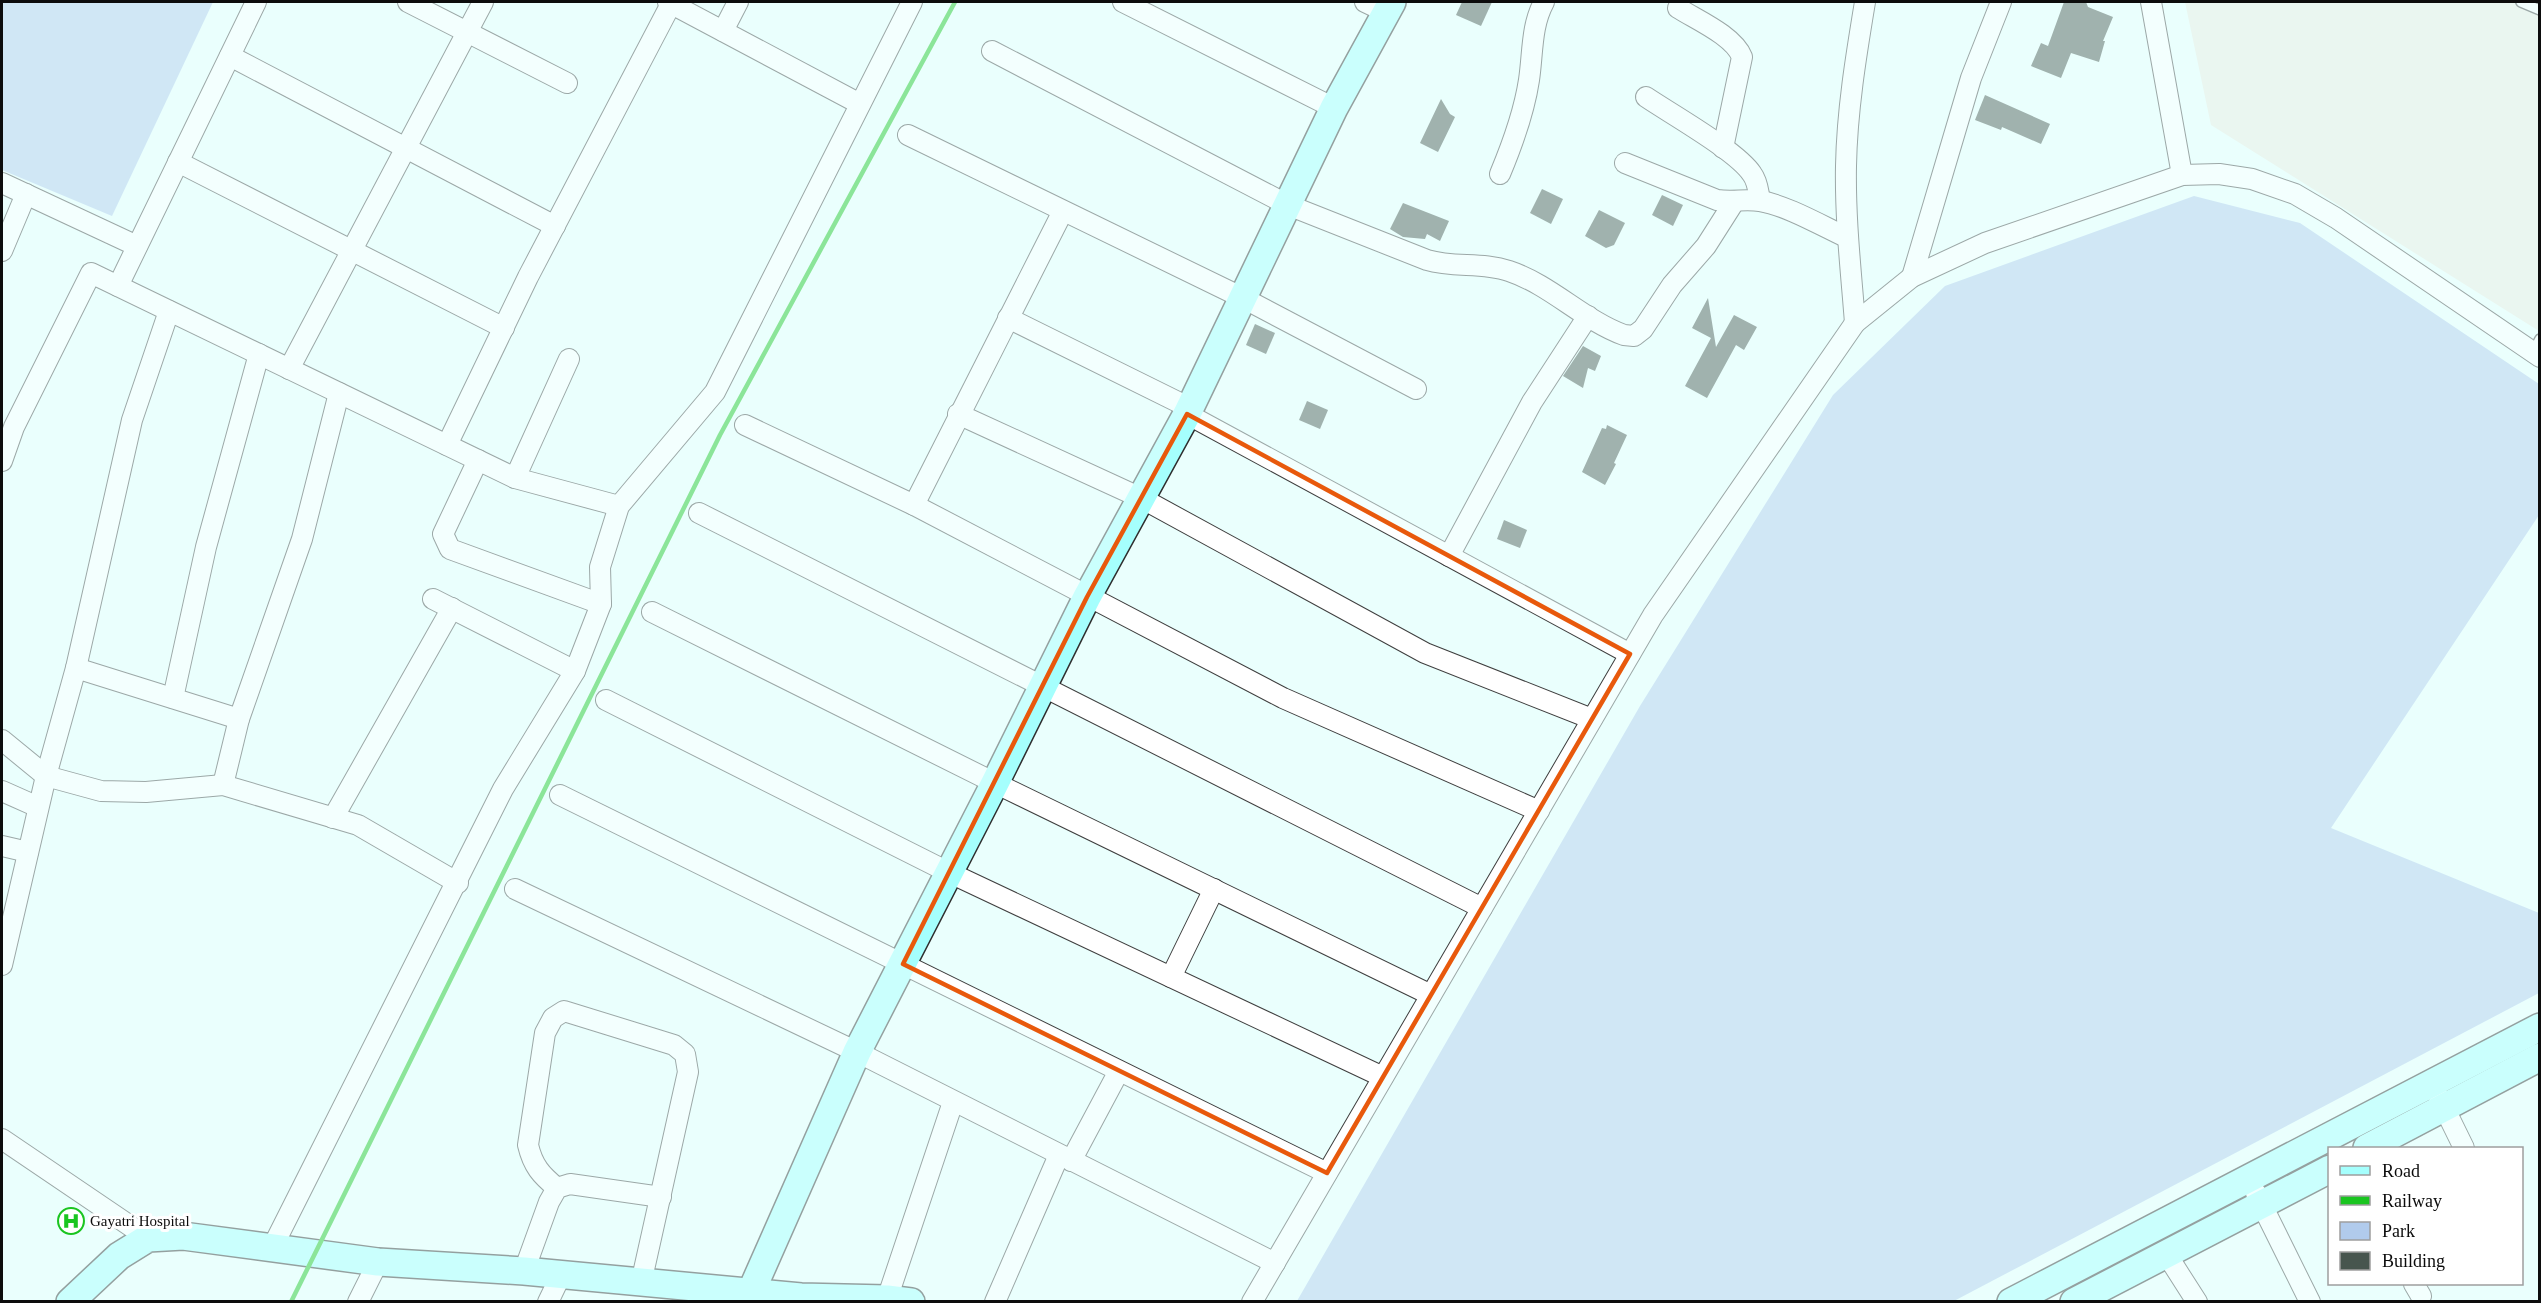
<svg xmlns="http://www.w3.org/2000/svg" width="2541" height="1303" font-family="'Times New Roman',serif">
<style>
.industrial{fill:#ecebdf}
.green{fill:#b1cbec}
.building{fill:#47554e}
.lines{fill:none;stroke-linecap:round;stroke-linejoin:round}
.lane-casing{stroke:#3f3f3f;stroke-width:12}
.street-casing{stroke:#3f3f3f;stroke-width:22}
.secondary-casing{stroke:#2e2e2e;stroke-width:30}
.lane{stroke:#fff;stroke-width:9}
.street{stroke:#fff;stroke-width:20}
.secondary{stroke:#a5fffd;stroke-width:27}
.rail{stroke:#1ac520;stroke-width:4.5}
.marked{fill:none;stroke:#e8590c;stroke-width:4.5;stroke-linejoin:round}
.labels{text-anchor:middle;stroke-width:6;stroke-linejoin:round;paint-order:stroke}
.poi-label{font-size:15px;fill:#0c0c0c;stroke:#fff;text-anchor:start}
</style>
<rect width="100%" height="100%" fill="#eafffd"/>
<!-- industrial -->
<polygon class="industrial" points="2185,2 2539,2 2539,331 2211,125"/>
<!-- green -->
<g class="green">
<polygon points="2,2 213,2 112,216 2,170"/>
<polygon points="2194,196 2300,223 2539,384 2539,515 2331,828 2539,913 2539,993 1954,1301 1297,1301 1640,706 1833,395 1945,286"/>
</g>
<!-- building -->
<g class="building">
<polygon points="1462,2 1492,2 1481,26 1456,15"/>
<polygon points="2064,2 2086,2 2088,7 2113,17 2103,41 2105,41 2099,62 2071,53 2061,78 2031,66 2041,43 2048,46"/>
<polygon points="1985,95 2050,124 2041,144 2002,127 2001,130 1975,120"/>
<polygon points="1441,99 1450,114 1455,117 1438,152 1420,143"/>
<polygon points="1542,189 1563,199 1551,224 1530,213"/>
<polygon points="1662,195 1683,205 1673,226 1652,215"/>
<polygon points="1403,203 1449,221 1440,241 1427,234 1425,239 1403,237 1390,229"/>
<polygon points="1599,210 1625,223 1614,245 1606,248 1585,236"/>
<polygon points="1708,298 1716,347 1734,315 1757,327 1744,350 1736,345 1707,398 1685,386 1711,338 1692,328"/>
<polygon points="1255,324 1275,333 1266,354 1246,345"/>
<polygon points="1583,346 1601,356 1595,371 1588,368 1583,388 1563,376"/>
<polygon points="1307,401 1328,410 1320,429 1299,420"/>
<polygon points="1607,425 1627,435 1614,463 1616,464 1605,485 1582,472 1602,428 1606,429"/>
<polygon points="1504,520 1527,530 1520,548 1497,539"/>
</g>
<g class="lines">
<defs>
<g id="lane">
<polyline points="2521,2 2540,10"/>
<polyline points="2533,352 2540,339"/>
</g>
<g id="street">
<polyline points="408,2 567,83"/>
<polyline points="668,2 860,104"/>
<polyline points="1123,2 1334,108"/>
<polyline points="1365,2 1386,12"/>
<polyline points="2151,2 2182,175"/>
<path d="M 1678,8 C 1697,20 1734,36 1742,57 L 1723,148"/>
<polyline points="723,31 738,2"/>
<path d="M 992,51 L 1288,205 L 1427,260 C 1454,268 1482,262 1509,271 C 1551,285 1583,320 1624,335 L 1634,336 L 1643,329 L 1672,285 L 1706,246 L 1734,202"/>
<polyline points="230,56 555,226"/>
<path d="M 1646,97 C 1671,114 1737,151 1752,174 C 1758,182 1758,191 1760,200"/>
<polyline points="908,135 1243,298 1416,389"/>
<polyline points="178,162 504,328"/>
<path d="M 1625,163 L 1717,200 C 1732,202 1746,199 1760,201 C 1786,205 1824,227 1848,238"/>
<path d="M 1500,174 C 1513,143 1524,113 1529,80 C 1533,53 1531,26 1544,2"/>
<polyline points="2,183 137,246"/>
<polyline points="2,251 26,194"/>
<polyline points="1912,277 1971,78 2001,2"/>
<polyline points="118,286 256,2"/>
<polyline points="1008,318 1190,408"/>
<path d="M 1855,323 C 1851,271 1845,219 1846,166 C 1847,111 1856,56 1865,2"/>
<polyline points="289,369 483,2"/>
<polyline points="958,414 1141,498 1425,653 1592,719"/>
<polyline points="1187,414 1630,654"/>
<polyline points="745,425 914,505 1283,698 1539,811"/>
<polyline points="447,445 528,277 672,2"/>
<polyline points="478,460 443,534 450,549 601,604"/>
<polyline points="2,461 14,427 91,273 515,478 619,506"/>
<polyline points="515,478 569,359"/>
<polyline points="914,505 1063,211"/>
<polyline points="699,513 1482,908"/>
<polyline points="1449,556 1532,402 1588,316"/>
<polyline points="433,599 575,671"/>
<polyline points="652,612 995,783 1431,995"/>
<polyline points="76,668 239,719"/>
<polyline points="173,698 206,547 259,354"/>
<polyline points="606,700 948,872 1383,1077"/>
<polyline points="2,740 46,776 101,791 146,792 223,785 358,825 458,883"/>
<polyline points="223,785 239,719 302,539 339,393"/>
<polyline points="2,791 38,807"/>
<polyline points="560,795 1327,1173"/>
<polyline points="333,818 452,608"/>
<polyline points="2,846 28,852"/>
<polyline points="515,889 857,1052 1275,1263"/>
<polyline points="2,965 46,776 76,668 132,420 169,311"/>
<polyline points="1171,977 1214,889"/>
<polyline points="2439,1097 2464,1148"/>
<polyline points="2,1139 148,1238"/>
<polyline points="1071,1161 1119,1071"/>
<path d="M 557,1188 C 541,1175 533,1166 528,1145 L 545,1033 L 553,1018 L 564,1011 L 674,1045 L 685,1054 L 688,1072 L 641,1283"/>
<polyline points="2256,1193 2310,1302"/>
<polyline points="272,1248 503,789 575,671 601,604 600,567 619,506 715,392 912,2"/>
<polyline points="2167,1255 2197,1302"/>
<polyline points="524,1271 549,1202 557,1188 570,1184 661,1197"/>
<polyline points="2414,1284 2421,1296"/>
<polyline points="887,1299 953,1102"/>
<polyline points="358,1302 378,1262"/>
<polyline points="548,1302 561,1275"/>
<polyline points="995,1302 1059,1155"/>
<polyline points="1252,1302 1653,615 1855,323 1912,277 1985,243 2182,175 2219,174 2252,179 2295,194 2336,218 2540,357"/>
</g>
<g id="secondary">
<polyline points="2367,1148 2540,1057"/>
<polyline points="751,1292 857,1052 995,783 1087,597 1187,414 1334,108 1392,2"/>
<polyline points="70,1302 119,1256 148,1238 183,1236 378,1262 524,1271 801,1297 887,1299 911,1302"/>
<polyline points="2011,1302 2540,1027"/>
<polyline points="2074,1302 2330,1169"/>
</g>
</defs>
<!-- lane casing -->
<use href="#lane" class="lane-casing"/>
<!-- street casing -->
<use href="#street" class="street-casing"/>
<!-- secondary casing -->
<use href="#secondary" class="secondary-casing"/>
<!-- lane -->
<use href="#lane" class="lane"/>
<!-- street -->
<use href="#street" class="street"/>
<!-- secondary -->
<use href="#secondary" class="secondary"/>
<!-- rail -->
<polyline class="rail" points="291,1302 720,435 955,2"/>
</g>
<!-- marked area -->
<path d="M0 0H2541V1303H0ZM 1187,414 L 1630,654 L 1327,1173 L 903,964 L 1087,597 Z" fill="#eafffd" fill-opacity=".55" fill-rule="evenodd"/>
<path class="marked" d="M 1187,414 L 1630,654 L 1327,1173 L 903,964 L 1087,597 Z"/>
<!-- icons -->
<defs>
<symbol id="hospital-ring" viewBox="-11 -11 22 22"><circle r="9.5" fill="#fff" stroke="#1ac520" stroke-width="1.5"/><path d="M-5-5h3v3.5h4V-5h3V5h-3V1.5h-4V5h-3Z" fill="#1ac520"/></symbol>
</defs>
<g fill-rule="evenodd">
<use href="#hospital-ring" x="56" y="1206" width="30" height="30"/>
</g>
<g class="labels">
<!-- poi labels -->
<g class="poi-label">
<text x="90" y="1226">Gayatri Hospital</text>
</g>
</g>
<!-- border -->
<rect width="2541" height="1303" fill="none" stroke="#0c0c0c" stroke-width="6"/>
<!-- legend -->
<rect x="2328" y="1147" width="195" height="138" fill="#ffffff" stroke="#9e9e9e" stroke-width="1.5"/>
<rect x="2340" y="1166" width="30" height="9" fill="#a5fffd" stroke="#9e9e9e" stroke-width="1.5"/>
<text x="2382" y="1177" font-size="18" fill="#0c0c0c">Road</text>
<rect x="2340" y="1196" width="30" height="9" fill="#1ac520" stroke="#9e9e9e" stroke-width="1.5"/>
<text x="2382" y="1207" font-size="18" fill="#0c0c0c">Railway</text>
<rect x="2340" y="1222" width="30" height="18" fill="#b1cbec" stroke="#9e9e9e" stroke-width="1.5"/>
<text x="2382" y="1237" font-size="18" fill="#0c0c0c">Park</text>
<rect x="2340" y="1252" width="30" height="18" fill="#47554e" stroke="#9e9e9e" stroke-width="1.5"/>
<text x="2382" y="1267" font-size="18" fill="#0c0c0c">Building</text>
</svg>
